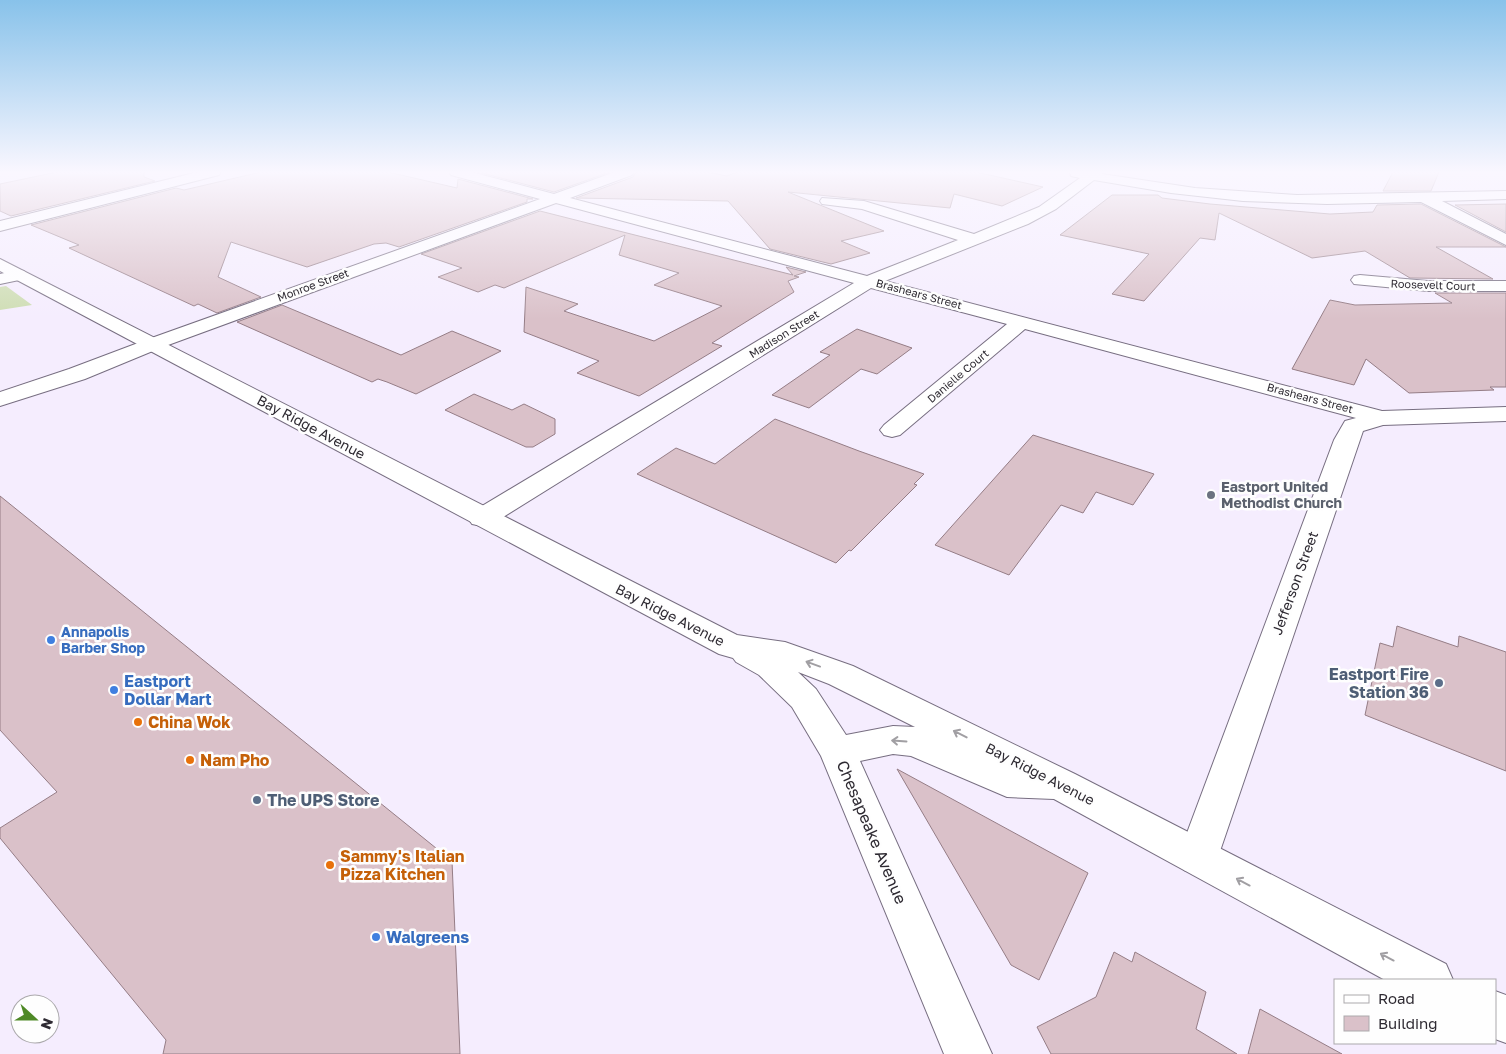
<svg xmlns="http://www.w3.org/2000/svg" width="1506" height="1054" font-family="'Golos Text',sans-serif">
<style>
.green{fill:#ceddb3}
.building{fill:#dac1c9;stroke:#957d86}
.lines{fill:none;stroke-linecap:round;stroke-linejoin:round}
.minor-casing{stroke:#776e81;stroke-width:2}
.secondary-casing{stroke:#776e81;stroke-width:2}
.minor{fill:#fff;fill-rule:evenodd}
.secondary{fill:#fff;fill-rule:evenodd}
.oneway{stroke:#a19fa3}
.worship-dot{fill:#6b7280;stroke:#fefefe;stroke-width:2}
.shop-dot{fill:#3f7fe0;stroke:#fefefe;stroke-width:2}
.service-dot{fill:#5c6f8a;stroke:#fefefe;stroke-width:2}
.food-dot{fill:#e8710a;stroke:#fefefe;stroke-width:2}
.labels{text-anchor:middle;stroke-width:5;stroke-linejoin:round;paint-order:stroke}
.far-street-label{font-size:11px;fill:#2e2a32;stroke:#fefefe}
.street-label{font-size:14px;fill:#2e2a32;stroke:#fefefe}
.worship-label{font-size:14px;font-weight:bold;fill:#5b616d;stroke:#fefefe;text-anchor:start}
.shop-label{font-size:14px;font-weight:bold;fill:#366cbe;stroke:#fefefe;text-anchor:start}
.near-service-label{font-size:16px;font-weight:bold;fill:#4e5e75;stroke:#fefefe;text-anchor:end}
.near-shop-label{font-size:16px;font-weight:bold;fill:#366cbe;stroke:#fefefe;text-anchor:start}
.near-food-label{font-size:16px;font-weight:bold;fill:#c56008;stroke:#fefefe;text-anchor:start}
.near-street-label{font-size:16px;fill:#2e2a32;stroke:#fefefe}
</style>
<rect width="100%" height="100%" fill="#f5edfe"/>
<!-- green -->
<polygon class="green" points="6,286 32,305 0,310 0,287"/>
<!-- building -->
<g class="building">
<polygon points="57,172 144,172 144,177 155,181 11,216 0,211 0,184"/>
<polygon points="261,172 388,172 457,188 458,179 533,199 527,199 527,202 399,247 386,243 374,244 307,267 231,242 218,277 261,297 217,313 198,304 194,306 69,248 79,245 31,225 176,188 184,190"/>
<polygon points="478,172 610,172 554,192"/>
<polygon points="636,172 707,172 727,176 737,172 976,172 1043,187 1002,206 954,194 950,208 788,192 884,231 841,241 870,253 831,264 770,249 728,201 576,198 633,177"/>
<polygon points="1393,172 1439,172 1431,191 1383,191"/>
<polygon points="1112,195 1158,195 1162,198 1210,204 1330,214 1373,212 1377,205 1421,204 1506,247 1436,247 1493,279 1410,278 1365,251 1312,258 1219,213 1215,240 1200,238 1144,301 1112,294 1149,254 1060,235"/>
<polygon points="1506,204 1506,232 1455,205"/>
<polygon points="540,211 793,275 786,267 806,272 794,276 799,277 788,281 794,292 712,343 722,346 639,396 577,373 599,361 524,332 526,287 578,304 564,311 654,341 722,306 654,285 679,273 619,255 625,235 504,288 495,285 478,292 438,277 462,268 421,254"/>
<polygon points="1435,293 1506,293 1506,387 1490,387 1494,390 1409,393 1366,359 1354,385 1292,369 1330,300 1355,305 1452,303"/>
<polygon points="282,305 401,355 452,331 501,351 416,394 387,382 378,379 372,382 237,322"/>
<polygon points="857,329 912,348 877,374 861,369 809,408 772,395 830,355 820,352"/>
<polygon points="474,394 512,410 524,404 555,419 555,434 533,447 526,447 445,410"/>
<polygon points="775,419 859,451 924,474 914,484 917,485 851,551 849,550 836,563 637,474 676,448 715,464"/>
<polygon points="1033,435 1154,474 1133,505 1096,492 1083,513 1061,505 1009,575 935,545"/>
<polygon points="0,496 452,861 460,1054 163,1054 166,1040 0,838 0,828 57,792 0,730"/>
<polygon points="1397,626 1458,647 1459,636 1506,652 1506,771 1365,715 1380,643 1393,647"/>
<polygon points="897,769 1088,873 1039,980 1011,965"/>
<polygon points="1114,952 1132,962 1135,952 1206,992 1196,1029 1237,1054 1051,1054 1037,1027 1096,997"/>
<polygon points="1260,1009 1289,1025 1342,1054 1248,1054"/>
</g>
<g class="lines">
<defs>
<g id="minor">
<polygon points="198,172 221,172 219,175 0,231 0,221"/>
<polygon points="449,172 471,172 554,194 615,172 634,172 632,175 570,198 867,276 958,240 862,209 822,204 820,201 822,198 864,201 974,234 1039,207 1080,178 1071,176 1070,172 1103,172 1102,174 1195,188 1297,195 1506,191 1506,199 1442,201 1506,234 1506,245 1421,202 1327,204 1243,201 1171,193 1094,180 1056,209 1028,224 885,281 1382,411 1506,407 1506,421 1383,425 1363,431 1218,857 1212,870 1198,875 1184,870 1178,857 1334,440 1345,421 1356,418 1025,329 900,435 892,437 884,435 880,430 884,425 1007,324 871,288 492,524 482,526 472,524 468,518 472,512 854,283 556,203 160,348 85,379 0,406 0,392 69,369 146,340 540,199 451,175"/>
<polygon points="18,270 24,271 27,275 24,279 0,284 0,274"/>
<polygon points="1360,275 1428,281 1506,281 1506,291 1428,291 1354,284 1351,280 1354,276"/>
</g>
<g id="secondary">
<path d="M 0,259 L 737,635 L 785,642 L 853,666 L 1075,774 L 1446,964 L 1453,980 L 1385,980 L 1054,799 L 1007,797 L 911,756 L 893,754 L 860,761 L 992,1054 L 944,1054 L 821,756 L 792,707 L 759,675 L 736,662 L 733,658 L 719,654 L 0,271 ZM 798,672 L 829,684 L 915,727 L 893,726 L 846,735 L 816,689 Z"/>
<polygon points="1495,991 1506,995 1506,1043 1495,1039"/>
</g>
</defs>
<!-- minor casing -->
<use href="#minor" class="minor-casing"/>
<!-- secondary casing -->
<use href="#secondary" class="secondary-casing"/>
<!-- minor -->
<use href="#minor" class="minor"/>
<!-- secondary -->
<use href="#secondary" class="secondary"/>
</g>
<!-- one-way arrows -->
<defs><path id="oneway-shaft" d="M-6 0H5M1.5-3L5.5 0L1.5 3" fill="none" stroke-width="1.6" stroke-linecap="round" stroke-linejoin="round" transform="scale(1.25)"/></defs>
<g class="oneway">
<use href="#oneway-shaft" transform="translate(813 664) rotate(-160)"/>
<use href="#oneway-shaft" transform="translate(960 734) rotate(-153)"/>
<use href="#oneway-shaft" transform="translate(899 741) rotate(-176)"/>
<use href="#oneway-shaft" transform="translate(1243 882) rotate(-152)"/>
<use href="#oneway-shaft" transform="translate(1387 957) rotate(-152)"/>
</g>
<!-- sky -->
<linearGradient id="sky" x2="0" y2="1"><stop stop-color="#88c2ea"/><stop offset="0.54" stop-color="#faf7ff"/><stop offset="1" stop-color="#faf7ff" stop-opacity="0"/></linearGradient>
<rect width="1506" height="319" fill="url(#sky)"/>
<!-- markers -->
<circle class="worship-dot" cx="1211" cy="495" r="5"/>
<g class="shop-dot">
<circle cx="51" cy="640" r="5"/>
<circle cx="114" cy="690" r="5"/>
<circle cx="376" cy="937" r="5"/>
</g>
<g class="service-dot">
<circle cx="1439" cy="683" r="5"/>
<circle cx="257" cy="800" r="5"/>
</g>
<g class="food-dot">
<circle cx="138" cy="722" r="5"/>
<circle cx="190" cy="760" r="5"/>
<circle cx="330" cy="865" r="5"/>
</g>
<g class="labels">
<!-- far-street labels -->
<g class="far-street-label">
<text transform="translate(313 285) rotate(-20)" y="4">Monroe Street</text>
<text transform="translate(1433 285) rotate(2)" y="4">Roosevelt Court</text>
<text transform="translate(919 294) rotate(15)" y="4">Brashears Street</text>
<text transform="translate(784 334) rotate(-32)" y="4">Madison Street</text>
<text transform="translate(958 376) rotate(-40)" y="4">Danielle Court</text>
<text transform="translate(1310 398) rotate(15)" y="4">Brashears Street</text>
</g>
<!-- street labels -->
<g class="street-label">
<text transform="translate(311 427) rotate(28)" y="5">Bay Ridge Avenue</text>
<text transform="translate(1295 583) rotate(-70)" y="5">Jefferson Street</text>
<text transform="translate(670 615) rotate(27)" y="5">Bay Ridge Avenue</text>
<text transform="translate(1040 774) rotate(27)" y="5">Bay Ridge Avenue</text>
</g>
<!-- worship labels -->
<g class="worship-label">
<text x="1221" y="492">Eastport United<tspan x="1221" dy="16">Methodist Church</tspan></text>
</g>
<!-- shop labels -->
<g class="shop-label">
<text x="61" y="637">Annapolis<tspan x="61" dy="16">Barber Shop</tspan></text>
</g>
<!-- near-service labels -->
<g class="near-service-label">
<text x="1429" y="680">Eastport Fire<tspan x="1429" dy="18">Station 36</tspan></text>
<text x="267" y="806" text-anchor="start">The UPS Store</text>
</g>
<!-- near-shop labels -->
<g class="near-shop-label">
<text x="124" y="687">Eastport<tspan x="124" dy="18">Dollar Mart</tspan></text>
<text x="386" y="943">Walgreens</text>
</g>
<!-- near-food labels -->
<g class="near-food-label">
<text x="148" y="728">China Wok</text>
<text x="200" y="766">Nam Pho</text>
<text x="340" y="862">Sammy's Italian<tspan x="340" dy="18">Pizza Kitchen</tspan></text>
</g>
<!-- near-street labels -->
<g class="near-street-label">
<text transform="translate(872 832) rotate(67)" y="6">Chesapeake Avenue</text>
</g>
</g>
<!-- legend -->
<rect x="1334" y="979" width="162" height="65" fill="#fefefe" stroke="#aba9ac"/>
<rect x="1344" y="995" width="25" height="8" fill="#ffffff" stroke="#aba9ac"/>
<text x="1378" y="1004" font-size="15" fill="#2e2a32">Road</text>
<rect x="1344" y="1016" width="25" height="15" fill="#dac1c9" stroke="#aba9ac"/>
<text x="1378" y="1029" font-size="15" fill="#2e2a32">Building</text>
<!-- north arrow -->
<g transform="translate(35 1019) rotate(111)"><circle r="24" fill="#fefefe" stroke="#aba9ac"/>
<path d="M0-4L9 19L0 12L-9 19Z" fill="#4e8926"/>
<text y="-8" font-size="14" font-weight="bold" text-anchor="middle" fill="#2e2a32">N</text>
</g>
</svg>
